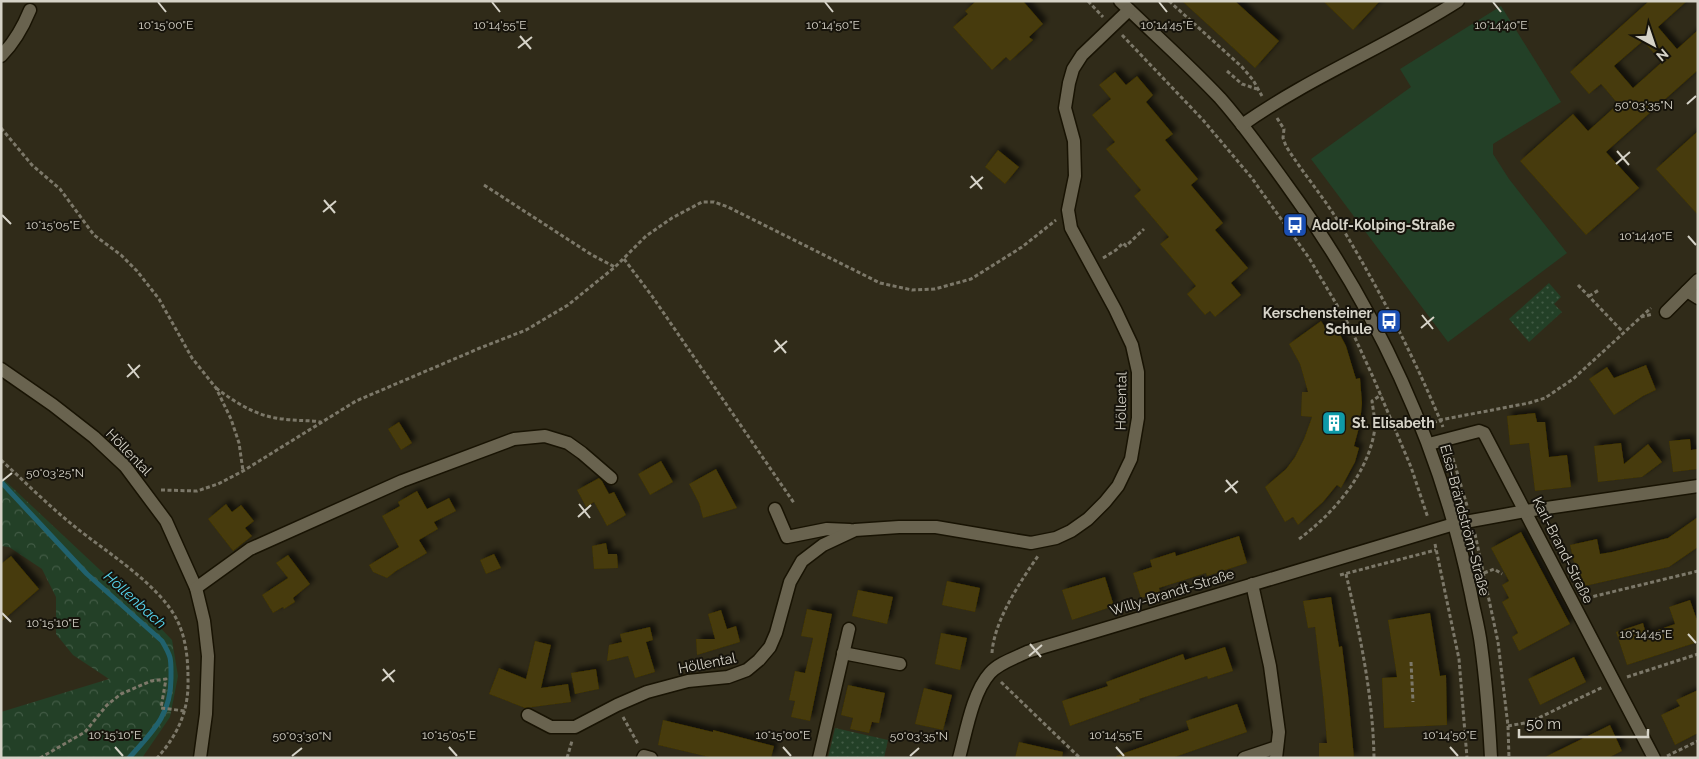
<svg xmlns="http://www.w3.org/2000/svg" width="1699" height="759" font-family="Raleway,sans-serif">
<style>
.green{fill:url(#green-dots)}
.forest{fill:url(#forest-crowns)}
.pitch{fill:#234027}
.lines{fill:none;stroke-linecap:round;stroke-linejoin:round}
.stream{stroke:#21626e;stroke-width:5}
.building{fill:#473a07;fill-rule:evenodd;filter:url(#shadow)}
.minor-casing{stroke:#181303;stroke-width:15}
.path{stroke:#7c7869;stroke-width:3;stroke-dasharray:4 2.5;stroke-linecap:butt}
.minor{stroke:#69634f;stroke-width:12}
.ticks{fill:none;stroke:#d6d3c8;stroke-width:2}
.labels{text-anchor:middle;stroke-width:4;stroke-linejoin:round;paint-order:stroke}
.poi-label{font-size:14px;font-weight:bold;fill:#d6d3c8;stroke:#16130b;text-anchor:start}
.street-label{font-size:14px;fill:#d6d3c8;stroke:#16130b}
.water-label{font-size:15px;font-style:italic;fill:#55d2eb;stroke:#16130b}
.ticks-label{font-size:12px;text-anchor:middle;fill:#d6d3c8;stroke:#16130b;stroke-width:4;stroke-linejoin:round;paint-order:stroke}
</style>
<defs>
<pattern id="green-dots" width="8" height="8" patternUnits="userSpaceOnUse" patternTransform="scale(1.25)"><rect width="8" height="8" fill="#234027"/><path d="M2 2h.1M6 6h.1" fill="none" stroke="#425b45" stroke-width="1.8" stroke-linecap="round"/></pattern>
<pattern id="forest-crowns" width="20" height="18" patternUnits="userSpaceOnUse" patternTransform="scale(1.25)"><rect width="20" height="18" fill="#234027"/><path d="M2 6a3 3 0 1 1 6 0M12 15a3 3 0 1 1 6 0" fill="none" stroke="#425b45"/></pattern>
<filter id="shadow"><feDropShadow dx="4.5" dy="-4.5" stdDeviation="2.5" flood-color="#0009"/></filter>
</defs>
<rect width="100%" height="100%" fill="#302b19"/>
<!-- green -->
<g class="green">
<polygon points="1549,283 1561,297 1554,304 1562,312 1529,342 1509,319"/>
<polygon points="835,728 888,740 884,758 828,758"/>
</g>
<!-- forest -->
<polygon class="forest" points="1,477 147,614 172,640 178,676 170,717 142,758 1,758 1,712 109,679 73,655 56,634 56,597 42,569 9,547 1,546"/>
<!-- pitch -->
<polygon class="pitch" points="1501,6 1561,102 1493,144 1493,154 1509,179 1567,253 1448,342 1311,159 1411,87 1400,69"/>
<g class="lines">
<!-- stream -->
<path class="stream" d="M 1,482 L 87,574 L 162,641 C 172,658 171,659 171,678 C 171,715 153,731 129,758"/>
</g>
<!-- building -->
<g class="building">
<polygon points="976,1 1023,1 1043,24 1029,37 1033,40 1010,61 1006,57 992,70 953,27 968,14 965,11"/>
<polygon points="1182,1 1235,1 1279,41 1255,68"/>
<polygon points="1323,1 1380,1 1353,30"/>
<path d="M 1649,1 L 1687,1 L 1658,27 L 1677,49 L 1698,30 L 1698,70 L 1606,152 L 1639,188 L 1586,235 L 1520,161 L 1573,114 L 1588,131 L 1618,104 L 1601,84 L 1589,94 L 1570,72 ZM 1643,41 L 1662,62 L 1633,88 L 1614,66 Z"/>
<polygon points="1115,72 1126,85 1137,76 1153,95 1146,102 1173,134 1165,140 1198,179 1191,185 1223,223 1215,230 1248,268 1231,283 1241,295 1215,317 1210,311 1205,315 1187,294 1196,286 1160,244 1169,237 1134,196 1141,190 1106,149 1115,142 1092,115 1111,99 1099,85"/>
<polygon points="1698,131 1698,215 1656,169"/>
<polygon points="998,150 1019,167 1005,184 985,167"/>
<polygon points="1321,321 1327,330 1335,325 1346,346 1356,379 1360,378 1362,403 1360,424 1354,446 1359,448 1355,462 1341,488 1337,485 1323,502 1298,525 1293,517 1285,522 1265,487 1286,469 1295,457 1304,439 1312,417 1301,416 1302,392 1308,392 1300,364 1289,344"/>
<polygon points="1646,365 1656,390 1643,396 1614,415 1589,379 1607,367 1614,378"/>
<polygon points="1535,413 1537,422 1545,422 1549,457 1567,455 1571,487 1535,491 1529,443 1510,445 1507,416"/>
<polygon points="399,422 412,443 401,450 388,429"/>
<polygon points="1690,439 1691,450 1698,449 1698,469 1673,472 1669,441"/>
<polygon points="1621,443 1624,464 1648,444 1662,462 1642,477 1598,482 1594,446"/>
<polygon points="661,461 673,482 650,495 638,474"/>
<polygon points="716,469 737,508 703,518 699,503 689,484"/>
<polygon points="599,478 602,481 609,494 614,492 626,515 607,526 594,502 586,507 577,490"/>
<polygon points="417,491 427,509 449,498 456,511 434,522 438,529 419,540 427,553 396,571 387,578 373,572 369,565 399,547 382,516 400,506 398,502"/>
<polygon points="226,504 232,512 241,505 254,521 245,528 252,536 233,551 208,519"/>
<polygon points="1698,517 1698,547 1669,567 1585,586 1574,563 1570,545 1597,539 1600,554 1612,552 1668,538"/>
<polygon points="1521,532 1570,624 1519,651 1512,637 1518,633 1502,602 1509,598 1502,585 1509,581 1491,548"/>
<polygon points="1239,536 1247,563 1207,576 1206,573 1159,588 1160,592 1141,598 1133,573 1152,567 1150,560 1175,552 1176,556"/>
<polygon points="606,543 608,554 617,554 618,568 594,569 592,546"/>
<polygon points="494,554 501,568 486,574 480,560"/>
<polygon points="288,555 310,584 293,598 295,602 284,609 283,607 273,613 262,595 288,578 276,563"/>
<polygon points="11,556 39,589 1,622 1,564"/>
<polygon points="1105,577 1114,606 1072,620 1062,590"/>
<polygon points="947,581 980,588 975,612 942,605"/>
<polygon points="858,590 893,597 887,624 852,616"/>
<polygon points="1331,597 1339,647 1342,646 1348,694 1354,758 1319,758 1319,743 1327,743 1323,696 1315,627 1308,628 1303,601"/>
<polygon points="1690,600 1698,623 1698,642 1627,665 1616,632 1643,623 1646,634 1675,624 1669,607"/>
<polygon points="807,609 832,614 810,721 791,717 795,701 789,700 795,671 805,673 813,638 801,636"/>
<polygon points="721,610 727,629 736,626 740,642 697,655 696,639 715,639 708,614"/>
<polygon points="1430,613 1440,676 1446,675 1447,725 1384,728 1382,678 1397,677 1388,620"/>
<polygon points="650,627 653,640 646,642 655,672 635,678 628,656 607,661 609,645 622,642 620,634"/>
<polygon points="941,633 967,638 960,670 935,664"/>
<polygon points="535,641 551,645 541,688 568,684 571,702 525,708 489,694 499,668 526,679"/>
<polygon points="1225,647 1233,671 1208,679 1207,676 1139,699 1140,701 1070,726 1062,701 1108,686 1106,682 1183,654 1185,660"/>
<polygon points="1574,657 1586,682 1540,705 1528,679"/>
<polygon points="596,669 599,689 575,694 571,673"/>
<polygon points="848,685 885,693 879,723 872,722 869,733 850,729 853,718 841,715"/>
<polygon points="924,688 952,695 943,730 915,724"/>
<polygon points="1698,690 1698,733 1675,745 1661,715 1680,706 1676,700"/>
<polygon points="1237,704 1247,732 1172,758 1116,758 1116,756 1189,730 1186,721"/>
<polygon points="663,720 713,732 713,730 774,746 771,758 713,758 658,745"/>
<polygon points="1610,725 1622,751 1608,758 1543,758"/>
<polygon points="1019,742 1063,752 1062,758 1015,758"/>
</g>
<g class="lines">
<defs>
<g id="minor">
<path d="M 1120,1 C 1153,33 1188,64 1220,98 C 1244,125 1265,155 1286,184 C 1376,307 1440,444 1471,594 C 1474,611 1479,628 1481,645 C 1486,682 1489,720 1491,758"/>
<path d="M 1,56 C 14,43 23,27 30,10"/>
<path d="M 1242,125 C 1310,77 1388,46 1458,1"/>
<polyline points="1687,291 1698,298"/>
<polyline points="1666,312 1698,280"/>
<polyline points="1,369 53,405 94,437 125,466 166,521 196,588 204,621 208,656 206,714 200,758"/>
<polyline points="1429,444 1479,431 1484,433 1654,758"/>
<polyline points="775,509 787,537 827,529 850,530"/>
<polyline points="1252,584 1270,666 1279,732 1276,758"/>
<polyline points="196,588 250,549 402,481 514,439 545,436 568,443 582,453 611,478"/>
<polyline points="843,653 900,664"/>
<polyline points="528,715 551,727 575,727 617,705 647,692 688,681 728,677 747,670 759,660 770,647 776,633 790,582 802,561 823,545 855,530 899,527 936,527 1031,543 1056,538 1071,531 1088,519 1105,502 1118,486 1131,459 1138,418 1138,372 1132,345 1115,309 1071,228 1068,210 1075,176 1074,141 1065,108 1069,83 1073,69 1082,55 1129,10"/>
<polyline points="643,758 644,756 651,758"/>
<polyline points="819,758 849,629"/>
<path d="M 959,758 C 966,733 972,693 990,673 C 999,663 1015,658 1027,652 L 1454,524 L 1526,511 L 1698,486"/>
<polyline points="1244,758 1277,747"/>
</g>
</defs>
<!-- minor casing -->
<use href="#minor" class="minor-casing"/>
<!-- path -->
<g class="path">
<polyline points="1088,1 1103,17"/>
<polyline points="1169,1 1242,67 1253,80 1262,96"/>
<polyline points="1122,35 1203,120 1251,177 1309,258 1350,327 1373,377 1411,467 1428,518"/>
<polyline points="1227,71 1242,84 1257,89"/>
<path d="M 1277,118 L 1284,129 L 1283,138 L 1286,146 C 1302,172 1322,195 1338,221 C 1378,287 1414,356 1443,427"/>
<polyline points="1,128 32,165 60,189 94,235 121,255 137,271 159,299 192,358 216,388 231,419 239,443 243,471"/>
<polyline points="484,185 592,255 615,267"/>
<polyline points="1103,258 1116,250 1123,243 1126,246 1144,229"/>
<polyline points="624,259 652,296 794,503"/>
<polyline points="1578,285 1623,332"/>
<polyline points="1589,296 1599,290"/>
<polyline points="1641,317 1651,308"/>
<path d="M 216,388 C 236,403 258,417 283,419 C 296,421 308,420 321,422"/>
<polyline points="1433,423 1440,420 1529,403 1545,398 1573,379 1641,317 1653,314"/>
<polyline points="1451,452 1468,509"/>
<path d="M 1,460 C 25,482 49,506 74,526 C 106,552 159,584 177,620 C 186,638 188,659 188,679 C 189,710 178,735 157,758"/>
<polyline points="161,490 197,491 218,484 243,471 356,401 480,348 526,330 568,305 615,267 646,236 672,218 702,202 714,202 728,207 880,283 912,290 935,289 971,279 1022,247 1056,220"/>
<polyline points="1475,534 1498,642 1508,726 1509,758"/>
<path d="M 1299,539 C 1333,514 1370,472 1375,427 C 1375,419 1373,409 1372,401 L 1381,395"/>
<polyline points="1435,544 1459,659 1467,758"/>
<polyline points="1484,573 1494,569 1502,574"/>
<path d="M 1346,574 C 1360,634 1373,696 1374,758"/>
<polyline points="1340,575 1436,550"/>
<polyline points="1587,598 1698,571"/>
<path d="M 992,653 C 994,621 1020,582 1038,556"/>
<polyline points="1411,662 1413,702"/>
<polyline points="1627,677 1698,654"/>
<polyline points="1001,682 1080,758"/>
<polyline points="623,717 638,744"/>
<polyline points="1508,726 1530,722 1603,687"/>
<polyline points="1667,756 1698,741"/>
<polyline points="40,758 85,732 107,705 121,694 151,681 166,679 161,708 185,711"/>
<polyline points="567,758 572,741"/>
</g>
<!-- minor -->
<use href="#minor" class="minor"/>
</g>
<!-- ticks -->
<path class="ticks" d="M 158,2 L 166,12M 492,2 L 500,12M 825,2 L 833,12M 1159,2 L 1167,12M 1493,2 L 1501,12M 520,36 L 531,49M 518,48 L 532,37M 1687,104 L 1696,96M 1617,151 L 1629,165M 1616,164 L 1630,152M 971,176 L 982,189M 970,188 L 983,177M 324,200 L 335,213M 323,212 L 336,201M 2,215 L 11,224M 1688,236 L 1696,245M 1422,315 L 1433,329M 1421,328 L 1434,317M 775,340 L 786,353M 774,352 L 787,341M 128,364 L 139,378M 127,377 L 140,365M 1226,480 L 1237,493M 2,481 L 12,473M 1225,492 L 1238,481M 579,504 L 590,518M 578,517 L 591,505M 2,613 L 11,622M 1688,634 L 1696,643M 1030,644 L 1041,657M 1029,656 L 1042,645M 383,669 L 394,682M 382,681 L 395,670M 115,747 L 123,756M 449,747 L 457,756M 783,747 L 791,756M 1116,747 L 1124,756M 1450,747 L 1458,756M 292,756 L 302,748M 910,756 L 919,748"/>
<!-- icons -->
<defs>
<symbol id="bus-square" viewBox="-11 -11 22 22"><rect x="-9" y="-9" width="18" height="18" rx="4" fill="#1a4fb4" stroke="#16130b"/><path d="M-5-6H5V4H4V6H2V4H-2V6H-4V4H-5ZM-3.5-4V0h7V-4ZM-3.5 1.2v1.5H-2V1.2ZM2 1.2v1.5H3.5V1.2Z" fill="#fff"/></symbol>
<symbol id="building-square" viewBox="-11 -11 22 22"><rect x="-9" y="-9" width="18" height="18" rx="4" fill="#0f9aa8" stroke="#16130b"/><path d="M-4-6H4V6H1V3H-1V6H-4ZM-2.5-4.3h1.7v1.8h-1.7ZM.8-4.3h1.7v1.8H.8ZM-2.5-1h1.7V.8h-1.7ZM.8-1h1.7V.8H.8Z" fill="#fff"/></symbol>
</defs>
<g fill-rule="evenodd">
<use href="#bus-square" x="1281" y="211" width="28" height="28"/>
<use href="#bus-square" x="1375" y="307" width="28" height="28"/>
<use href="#building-square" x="1320" y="409" width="28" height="28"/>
</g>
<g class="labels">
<!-- poi labels -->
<g class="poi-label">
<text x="1312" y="230">Adolf-Kolping-Straße</text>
<text x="1372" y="318" text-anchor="end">Kerschensteiner<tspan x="1372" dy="16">Schule</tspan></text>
<text x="1352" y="428">St. Elisabeth</text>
</g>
<!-- street labels -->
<g class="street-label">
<text transform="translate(1121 401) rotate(-89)" y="5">Höllental</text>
<text transform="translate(129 452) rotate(46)" y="5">Höllental</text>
<text transform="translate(1465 520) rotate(75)" y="5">Elsa-Brändström-Straße</text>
<text transform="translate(1563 550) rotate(63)" y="5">Karl-Brand-Straße</text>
<text transform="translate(1172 592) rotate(-17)" y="5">Willy-Brandt-Straße</text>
<text transform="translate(707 663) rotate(-11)" y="5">Höllental</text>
</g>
<!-- water labels -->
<g class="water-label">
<text transform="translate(135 600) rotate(42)" y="5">Höllenbach</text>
</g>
</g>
<g class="ticks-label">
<text x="166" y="29">10°15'00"E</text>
<text x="833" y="29">10°14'50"E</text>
<text x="500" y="29">10°14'55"E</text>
<text x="1167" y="29">10°14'45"E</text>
<text x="1501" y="29">10°14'40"E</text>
<text x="1644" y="109">50°03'35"N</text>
<text x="53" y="229">10°15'05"E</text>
<text x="1646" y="240">10°14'40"E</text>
<text x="55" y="477">50°03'25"N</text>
<text x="53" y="627">10°15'10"E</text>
<text x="1646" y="638">10°14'45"E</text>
<text x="115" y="739">10°15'10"E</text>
<text x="449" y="739">10°15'05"E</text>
<text x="783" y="739">10°15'00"E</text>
<text x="1116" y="739">10°14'55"E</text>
<text x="1450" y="739">10°14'50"E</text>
<text x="302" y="740">50°03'30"N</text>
<text x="919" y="740">50°03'35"N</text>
</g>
<!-- border -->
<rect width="1699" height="759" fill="none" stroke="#d6d3c8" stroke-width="5"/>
<!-- north arrow -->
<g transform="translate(1654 45) rotate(140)" stroke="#16130b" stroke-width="4" paint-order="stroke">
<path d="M0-4L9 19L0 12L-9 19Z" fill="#d6d3c8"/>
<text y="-8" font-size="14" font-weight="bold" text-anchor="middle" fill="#d6d3c8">N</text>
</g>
<!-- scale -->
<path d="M1519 729v8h129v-8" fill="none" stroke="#d6d3c8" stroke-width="2.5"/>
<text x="1526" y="729" font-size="15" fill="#d6d3c8" stroke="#16130b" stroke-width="4" paint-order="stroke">50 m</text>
</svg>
